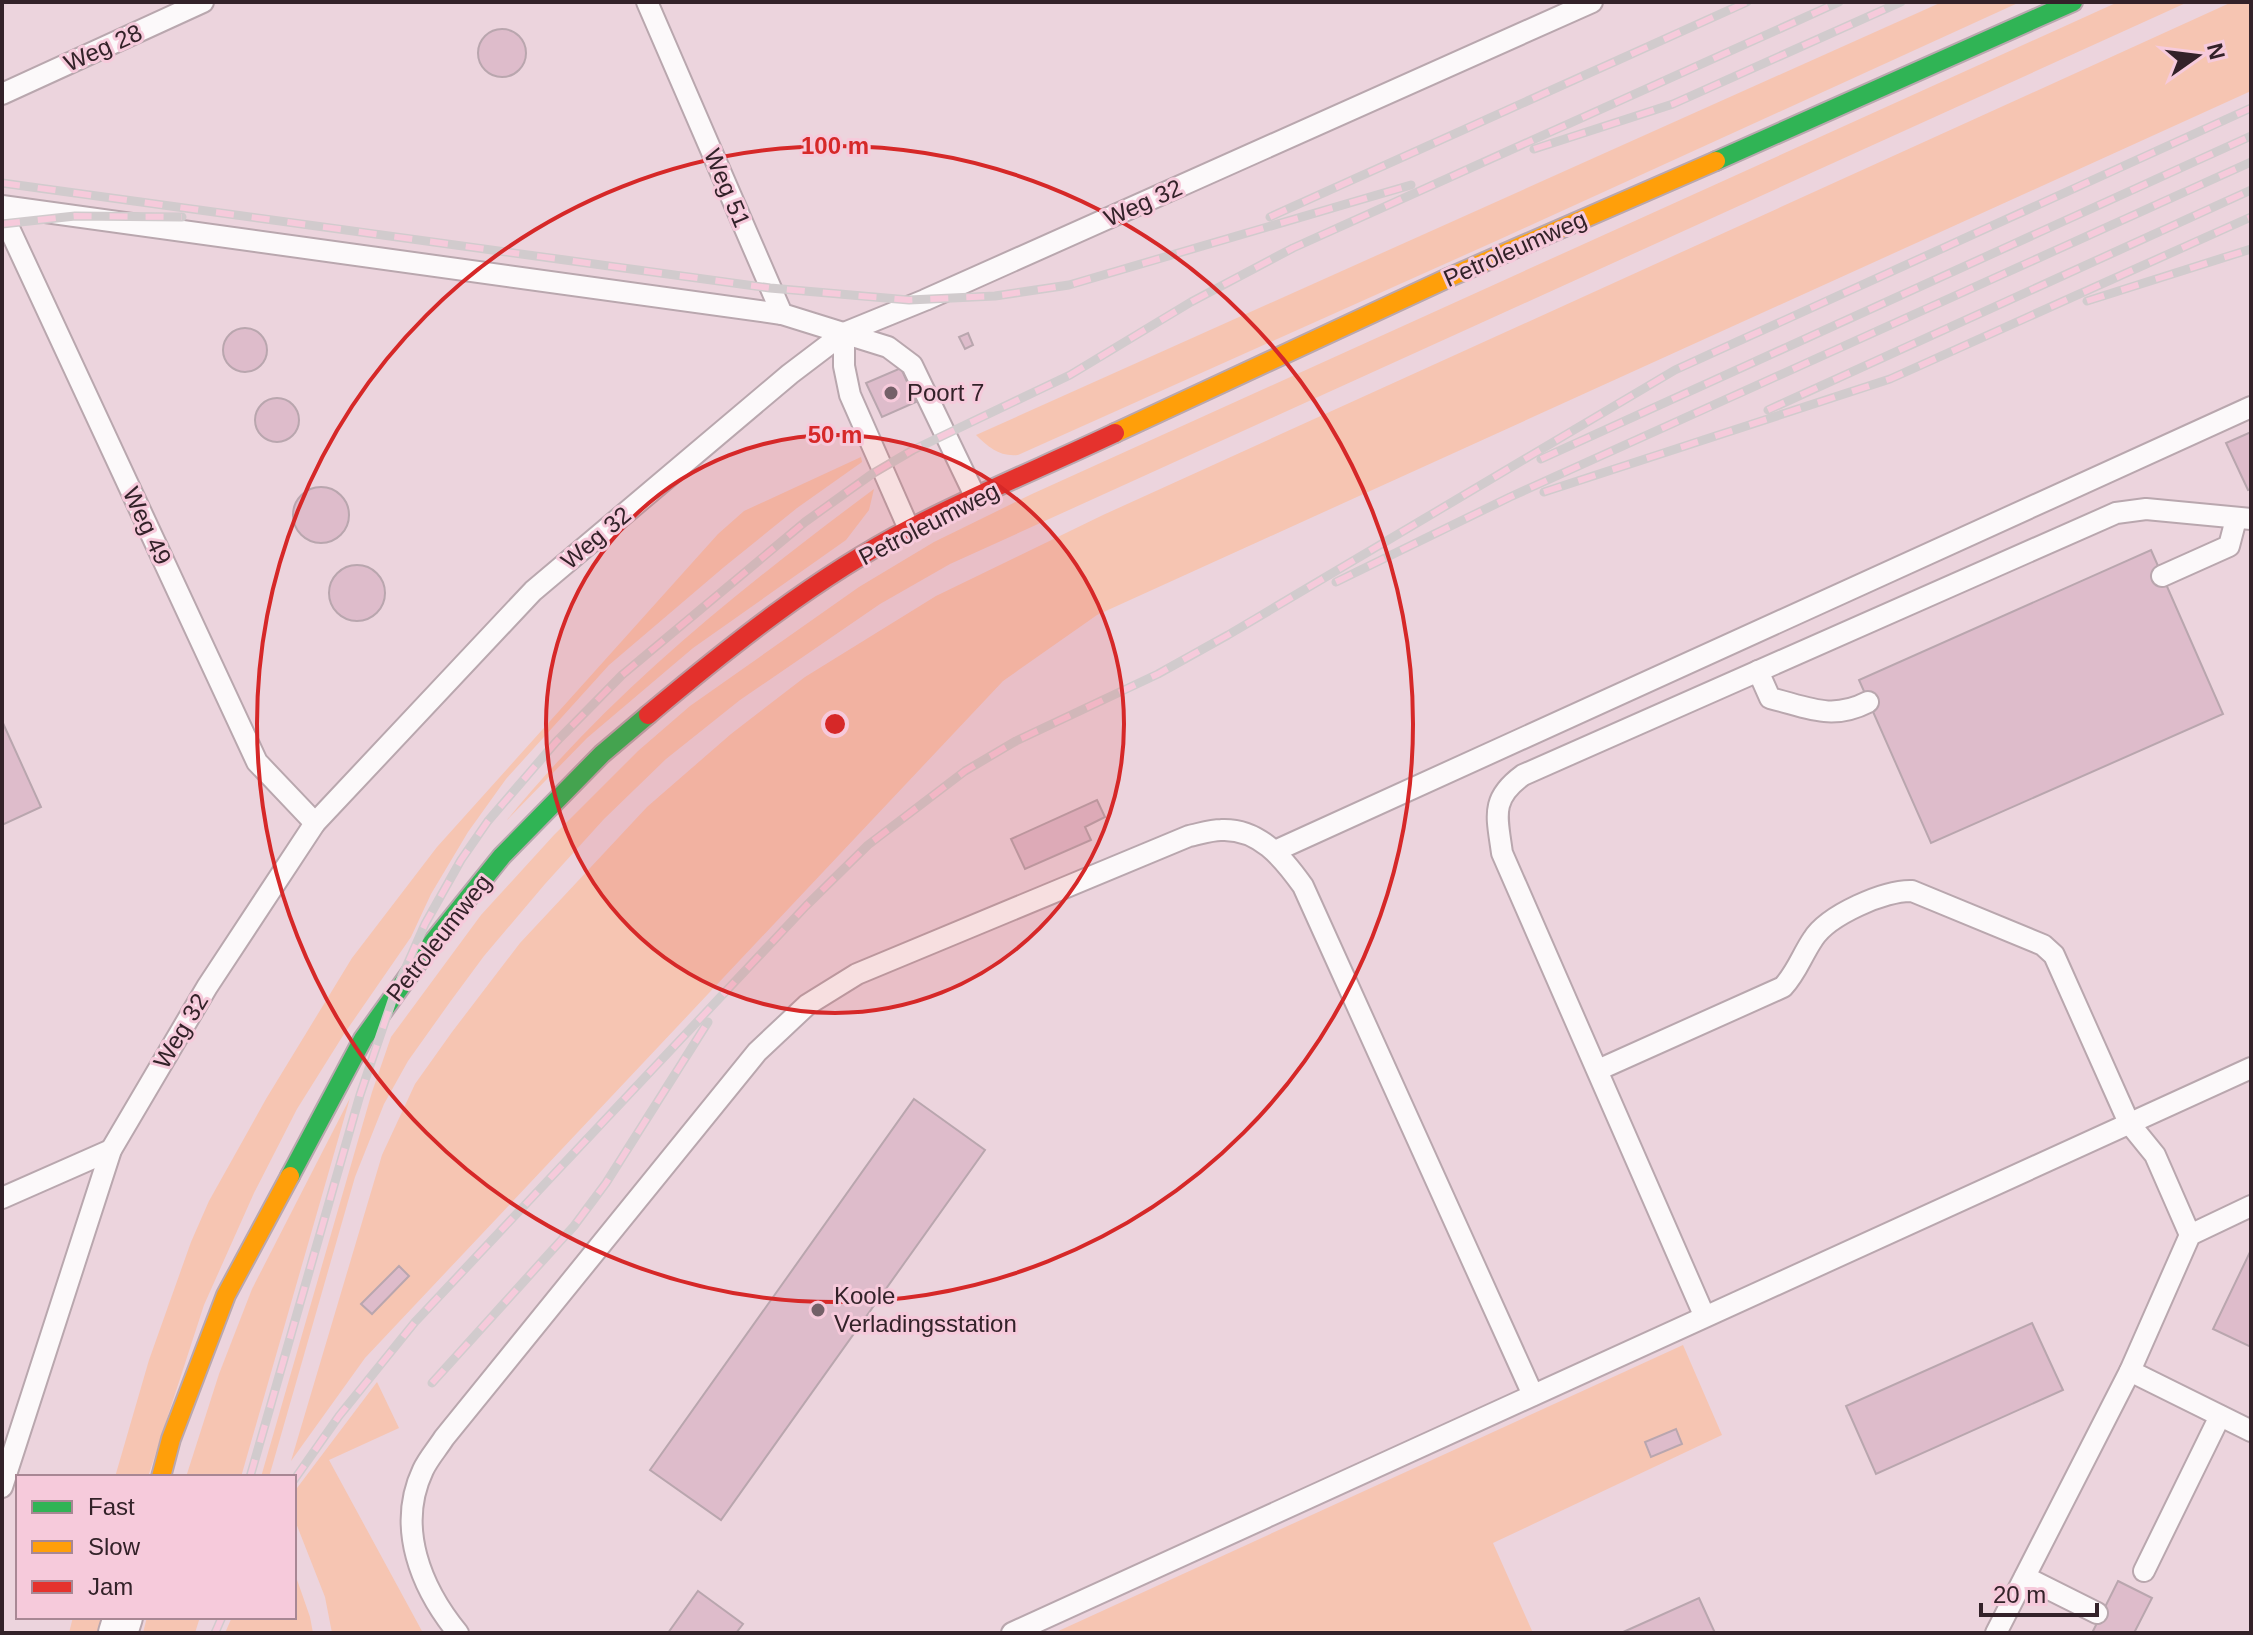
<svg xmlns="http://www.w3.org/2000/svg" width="2253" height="1635" font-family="Helvetica,sans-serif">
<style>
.green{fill:#f6c5b2}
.building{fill:#debccb;stroke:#b9a6ae;stroke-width:2}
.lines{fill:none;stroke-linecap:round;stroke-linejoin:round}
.lane-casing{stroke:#b9a7ae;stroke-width:24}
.street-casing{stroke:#b9a7ae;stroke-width:42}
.fast-casing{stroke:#b9a7ae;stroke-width:22}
.slow-casing{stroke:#b9a7ae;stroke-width:22}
.jam-casing{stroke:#b9a7ae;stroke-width:22}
.lane{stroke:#fcf9fa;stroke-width:20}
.street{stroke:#fcf9fa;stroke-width:38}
.fast{stroke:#30b455;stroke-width:18}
.slow{stroke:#ff9f0a;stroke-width:18}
.jam{stroke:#e5322d;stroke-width:18}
.rail-casing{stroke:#d1cbcd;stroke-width:9}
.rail{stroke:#f6cadb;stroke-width:6;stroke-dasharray:18;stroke-linecap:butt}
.ring{fill:none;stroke:#d62828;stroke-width:4}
.poi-dot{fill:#746068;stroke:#f6cadb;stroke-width:3}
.labels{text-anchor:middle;stroke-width:6;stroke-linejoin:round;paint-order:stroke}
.street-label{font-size:24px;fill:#332229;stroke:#f6cadb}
.poi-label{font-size:24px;fill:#332229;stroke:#f6cadb;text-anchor:start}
.centre{fill:#d62828;stroke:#f6cadb;stroke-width:4}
.ring-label{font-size:24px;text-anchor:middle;font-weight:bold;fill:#d62828;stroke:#f6cadb;stroke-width:6;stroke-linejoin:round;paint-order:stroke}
</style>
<rect width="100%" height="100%" fill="#ecd4dd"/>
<!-- green -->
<g class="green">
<path d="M 1942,2 L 2020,2 L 1496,241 L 1018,455 C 1000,457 988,447 976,435 Z"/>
<polygon points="2118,2 2188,2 950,564 880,604 740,700 666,759 604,819 545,884 484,956 450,1002 408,1061 384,1104 355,1177 269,1477 261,1477 372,1092 391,1037 481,915 554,835 638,751 690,706 859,587 934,542 1032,494"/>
<polygon points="2232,2 2251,2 2251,91 1097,615 1003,681 365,1358 291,1461 382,1155 415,1084 452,1032 520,943 647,807 731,734 805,677 936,596 1103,515"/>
<polygon points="861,457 862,462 797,508 724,567 609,665 506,779 468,832 431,894 411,937 344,1034 297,1109 254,1193 204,1305 148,1477 115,1477 149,1360 191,1242 209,1201 266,1099 352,958 437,847 718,534 744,511"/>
<path d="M 874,489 L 869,510 L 846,540 L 693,648 L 587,738 L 507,820 C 612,691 741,588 874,489 Z"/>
<polygon points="350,1098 241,1477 186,1477 219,1374 252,1289"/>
<polygon points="1683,1345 1722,1435 1493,1543 1533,1633 1054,1633"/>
<polygon points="377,1382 399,1428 329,1460 423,1633 332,1633 325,1597 294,1518 294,1492"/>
<polygon points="294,1571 310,1617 313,1633 225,1633 232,1617 294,1617"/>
<polygon points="73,1617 106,1617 102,1633 69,1633"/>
<polygon points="147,1617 200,1617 195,1633 143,1633"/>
</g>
<!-- building -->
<g class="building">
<circle cx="502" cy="53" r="24"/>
<circle cx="245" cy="350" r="22"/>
<polygon points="968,333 973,345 965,349 959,337"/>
<polygon points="901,368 916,402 882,417 866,383"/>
<circle cx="277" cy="420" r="22"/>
<polygon points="2251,432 2251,489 2248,490 2226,443"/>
<circle cx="321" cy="515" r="28"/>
<polygon points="2151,550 2223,714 1931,843 1859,680"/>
<circle cx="357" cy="593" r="28"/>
<polygon points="2,721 41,807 2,825"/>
<polygon points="1097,800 1105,817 1085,827 1091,840 1025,869 1011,839"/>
<polygon points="914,1099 985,1150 721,1520 650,1470"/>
<polygon points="2251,1250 2251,1347 2213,1329"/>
<polygon points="399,1266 409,1276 372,1314 361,1304"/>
<polygon points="2032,1323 2063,1390 1876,1474 1846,1406"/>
<polygon points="1676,1429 1682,1444 1651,1457 1645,1442"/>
<polygon points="2118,1581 2152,1598 2134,1633 2092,1633"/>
<polygon points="698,1591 743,1624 736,1633 668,1633"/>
<polygon points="1699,1598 1715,1633 1621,1633"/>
</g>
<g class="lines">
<defs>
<g id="lane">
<polyline points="647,2 782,314 888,347 912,365 976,498"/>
<polyline points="2,94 203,2"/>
<polyline points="2,206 782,314"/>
<polyline points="2,213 257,762 315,823"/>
<polyline points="844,333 844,366 850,395 909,529"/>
<polyline points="2162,576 2229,546 2236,519"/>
<path d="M 1758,671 L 1770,698 C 1807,707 1831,721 1868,702"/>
<polyline points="1275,851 2251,407"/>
<path d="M 1598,1070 L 1783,987 C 1797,972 1802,955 1813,939 C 1828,915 1885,890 1912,891 L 2043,945 L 2054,955 L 2129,1123 L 2155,1155 L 2190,1235"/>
<polyline points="2,1198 111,1150"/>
<path d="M 1704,1315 L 1502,853 C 1497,816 1490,799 1523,775 L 2116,513 L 2146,509 L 2251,519"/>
<polyline points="2130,1371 2251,1431"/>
<polyline points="2,1487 111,1150 207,987 315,823 533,591 790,374 844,333 925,300 1592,2"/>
<polyline points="2144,1571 2220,1416"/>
<polyline points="2025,1577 2097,1613"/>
<path d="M 458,1633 C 421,1588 396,1527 423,1470 C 428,1459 437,1449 444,1438 L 757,1052 L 807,1005 L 857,974 L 1189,836 C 1199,834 1211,830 1221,830 C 1259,828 1283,858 1303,886 L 1533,1395"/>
<polyline points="1012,1633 2251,1068"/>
<polyline points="1996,1633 2130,1371 2190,1235 2251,1206"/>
</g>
<polyline id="street" points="118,1633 123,1617"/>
<g id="fast">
<polyline points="1716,161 2073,2"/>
<polyline points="290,1176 363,1039 432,943 502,856 602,754 648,715"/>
</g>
<g id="slow">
<polyline points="1115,433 1450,277 1716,161"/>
<polyline points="161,1477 171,1439 226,1295 290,1176"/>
</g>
<path id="jam" d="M 648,715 C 729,647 816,577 911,528 C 977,494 1047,465 1115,433"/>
</defs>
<!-- lane casing -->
<use href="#lane" class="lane-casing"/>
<!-- street casing -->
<use href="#street" class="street-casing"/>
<!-- fast casing -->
<use href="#fast" class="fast-casing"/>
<!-- slow casing -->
<use href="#slow" class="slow-casing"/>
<!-- jam casing -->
<use href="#jam" class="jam-casing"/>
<!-- lane -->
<use href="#lane" class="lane"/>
<!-- street -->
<use href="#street" class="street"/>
<!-- fast -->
<use href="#fast" class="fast"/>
<!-- slow -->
<use href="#slow" class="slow"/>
<!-- jam -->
<use href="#jam" class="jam"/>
<defs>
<g id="rail">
<polyline points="1534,149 1673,104 1901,2"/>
<polyline points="2,183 770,288 909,300 995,296 1069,285 1411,185"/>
<polyline points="1270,217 1747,2"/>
<polyline points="2,224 75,216 182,217"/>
<polyline points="2087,301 2251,249"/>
<polyline points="1768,410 2251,190"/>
<polyline points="1541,459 2251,136"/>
<polyline points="1544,492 1890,379 2251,217"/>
<polyline points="1336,582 1510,497 2251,162"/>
<polyline points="432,1383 574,1226 606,1183 708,1022"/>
<polyline points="250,1477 360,1095 395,992 425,924 461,860 488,821 556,742 622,675 805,522 872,474 913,450 1070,375 1191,302 1293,248 1839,2"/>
<polyline points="294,1480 339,1416 415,1322 806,906 868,845 965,771 1016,741 1158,674 1228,635 1675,370 2251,108"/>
<polyline points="215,1633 222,1617"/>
</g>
</defs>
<!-- rail casing -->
<use href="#rail" class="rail-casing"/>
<!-- rail -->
<use href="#rail" class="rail"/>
</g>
<!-- distance rings -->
<circle cx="835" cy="724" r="289" fill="#d62828" fill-opacity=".12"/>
<g class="ring">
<circle cx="835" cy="724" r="289"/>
<circle cx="835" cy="724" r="578"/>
</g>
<!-- markers -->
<g class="poi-dot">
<circle cx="891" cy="393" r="8"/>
<circle cx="818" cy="1310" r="8"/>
</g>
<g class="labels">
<!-- street labels -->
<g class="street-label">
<text transform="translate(103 48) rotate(-24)" y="8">Weg 28</text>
<text transform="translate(727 188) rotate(67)" y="8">Weg 51</text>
<text transform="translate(1143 203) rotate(-24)" y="8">Weg 32</text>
<text transform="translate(1515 249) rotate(-24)" y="8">Petroleumweg</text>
<text transform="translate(929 524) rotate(-27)" y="8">Petroleumweg</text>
<text transform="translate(147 526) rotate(65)" y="8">Weg 49</text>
<text transform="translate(596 538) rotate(-40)" y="8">Weg 32</text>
<text transform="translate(439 938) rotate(-52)" y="8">Petroleumweg</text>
<text transform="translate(181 1031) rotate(-59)" y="8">Weg 32</text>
</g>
<!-- poi labels -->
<g class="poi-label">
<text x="907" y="401">Poort 7</text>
<text x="834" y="1304">Koole<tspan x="834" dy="28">Verladingsstation</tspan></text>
</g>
</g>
<circle cx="835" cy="724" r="12" class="centre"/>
<g class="ring-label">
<text x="835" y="154">100 m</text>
<text x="835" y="443">50 m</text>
</g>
<!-- border -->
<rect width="2253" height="1635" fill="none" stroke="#332229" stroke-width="8"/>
<!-- legend -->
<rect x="16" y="1475" width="280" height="144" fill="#f6cadb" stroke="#a88794" stroke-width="2"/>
<rect x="32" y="1501" width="40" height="12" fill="#30b455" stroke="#a88794" stroke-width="2"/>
<text x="88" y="1515" font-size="24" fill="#332229">Fast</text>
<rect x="32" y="1541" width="40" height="12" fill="#ff9f0a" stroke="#a88794" stroke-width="2"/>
<text x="88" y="1555" font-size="24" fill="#332229">Slow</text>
<rect x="32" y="1581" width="40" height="12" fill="#e5322d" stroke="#a88794" stroke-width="2"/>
<text x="88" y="1595" font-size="24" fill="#332229">Jam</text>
<!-- north arrow -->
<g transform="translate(2197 56) rotate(76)" stroke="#f6cadb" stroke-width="6" paint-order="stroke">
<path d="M0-6L14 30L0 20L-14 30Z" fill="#332229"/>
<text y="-12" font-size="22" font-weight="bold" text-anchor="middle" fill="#332229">N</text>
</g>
<!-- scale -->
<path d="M1981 1603v12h116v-12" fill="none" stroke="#332229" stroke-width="4"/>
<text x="1993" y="1603" font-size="24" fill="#332229" stroke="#f6cadb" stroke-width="6" paint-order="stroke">20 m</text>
</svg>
